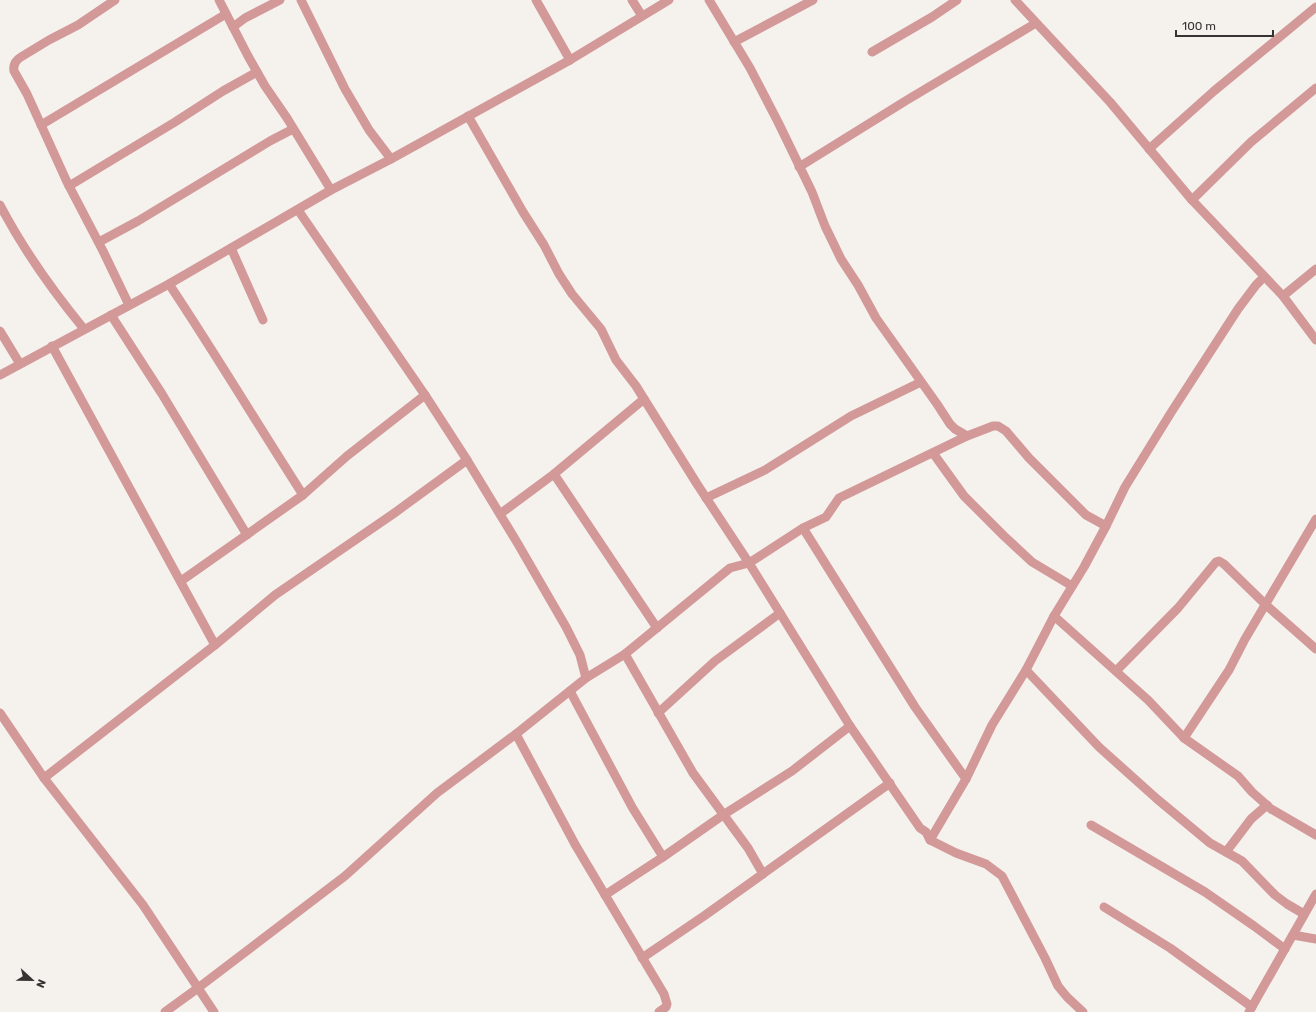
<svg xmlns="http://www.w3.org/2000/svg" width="1316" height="1012" font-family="Rubik,sans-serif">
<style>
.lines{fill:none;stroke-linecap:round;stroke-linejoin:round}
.minor{stroke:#d29998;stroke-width:9}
</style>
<rect width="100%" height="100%" fill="#f5f1ed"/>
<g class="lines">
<!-- minor -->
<g class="minor">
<path d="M 115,0 L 78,25 L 49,40 L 21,57 C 16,60 13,65 14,71 L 27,94 L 67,182 L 103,251 L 129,305"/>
<polyline points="219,0 248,56 265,86 287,118 331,190"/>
<polyline points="301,0 345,89 369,130 391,159"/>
<polyline points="536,0 570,60"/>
<polyline points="632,0 642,16"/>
<polyline points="709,0 750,68 778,122 812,192 825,226 841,259 858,285 876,318 937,404 950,424 955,429 967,436"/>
<polyline points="1015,0 1110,102 1192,200 1283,296 1316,340"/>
<polyline points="233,27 245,18 280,0"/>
<polyline points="734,42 813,0"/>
<polyline points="872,52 932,17 957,0"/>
<polyline points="468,116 523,212 544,245 559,274 572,294 601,329 616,360 636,386 697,484 749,563 850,726 920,828 926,832 930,840 956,853 986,864 1002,876 1045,958 1058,986 1067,997 1083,1012"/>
<polyline points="41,125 226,14"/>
<polyline points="1149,149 1214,91 1316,7"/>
<polyline points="799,167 907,100 1036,23"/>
<polyline points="69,186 175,122 223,91 257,72"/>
<polyline points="1192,200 1251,142 1316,88"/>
<path d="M 0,205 C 23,249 52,290 84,329"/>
<polyline points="298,210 425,395"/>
<polyline points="99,242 138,221 270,141 293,129"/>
<polyline points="231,248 263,320"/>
<path d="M 169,284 C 215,353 258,425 303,495"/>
<polyline points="1283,296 1316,269"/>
<polyline points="111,315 162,394 247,535"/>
<polyline points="0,331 20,364"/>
<polyline points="0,375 169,284 331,190 391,159 570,60 669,0"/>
<polyline points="933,453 964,496 1004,536 1032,562 1072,586"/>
<polyline points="554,474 657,628"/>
<polyline points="706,498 765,470 851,416 921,382"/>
<polyline points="500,514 554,474 644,399"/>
<polyline points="803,528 915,707 966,779"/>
<polyline points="181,581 303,495 347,456 425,395 467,460 518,544 566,627 580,655 586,678"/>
<polyline points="1054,616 1148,700 1184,738 1238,776 1252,792 1271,809 1316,835"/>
<polyline points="215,645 275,595 393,514 467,460"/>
<polyline points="625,654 693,773 748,848 763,874"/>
<polyline points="1026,670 1099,747 1157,799 1210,843 1242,861 1275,895 1287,904 1304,914"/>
<polyline points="1116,671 1178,608 1216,562 1219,561 1224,564 1266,605 1316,649"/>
<polyline points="570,691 632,807 663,857"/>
<polyline points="0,713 44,778 143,905 214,1012"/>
<polyline points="658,713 715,661 780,613"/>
<polyline points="516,734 576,846 664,994 667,1004 666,1007 659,1012"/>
<polyline points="1184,738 1229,670 1245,639 1316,519"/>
<polyline points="44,778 215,645 52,346"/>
<polyline points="1091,825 1205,892 1254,926 1285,949"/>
<polyline points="930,840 966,779 992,725 1026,670 1054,616 1084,567 1106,526"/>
<polyline points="1226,852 1251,819 1267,805"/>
<polyline points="605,895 663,857 723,815 792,771 850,726"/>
<polyline points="1104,907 1170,948 1252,1007"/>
<polyline points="1293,935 1316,939"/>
<polyline points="642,958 704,916 890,783"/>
<polyline points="165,1012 198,988 345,876 437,793 516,734 586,678 625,654 730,568 749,563 803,528 826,517 839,498 967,436 993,426 998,426 1006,431 1029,458 1086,515 1106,526 1125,487 1172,411 1238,309 1256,285 1264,277"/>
<polyline points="1249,1012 1316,894"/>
</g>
</g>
<!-- north arrow -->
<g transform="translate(32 980) rotate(112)" stroke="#f5f1ed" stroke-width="3" paint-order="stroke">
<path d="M0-3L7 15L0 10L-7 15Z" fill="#363432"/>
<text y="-6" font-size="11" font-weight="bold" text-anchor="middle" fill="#363432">N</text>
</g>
<!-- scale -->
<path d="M1176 30v6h97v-6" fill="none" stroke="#363432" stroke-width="2"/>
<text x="1182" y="30" font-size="12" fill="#363432" stroke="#f5f1ed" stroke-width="3" paint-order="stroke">100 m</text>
</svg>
